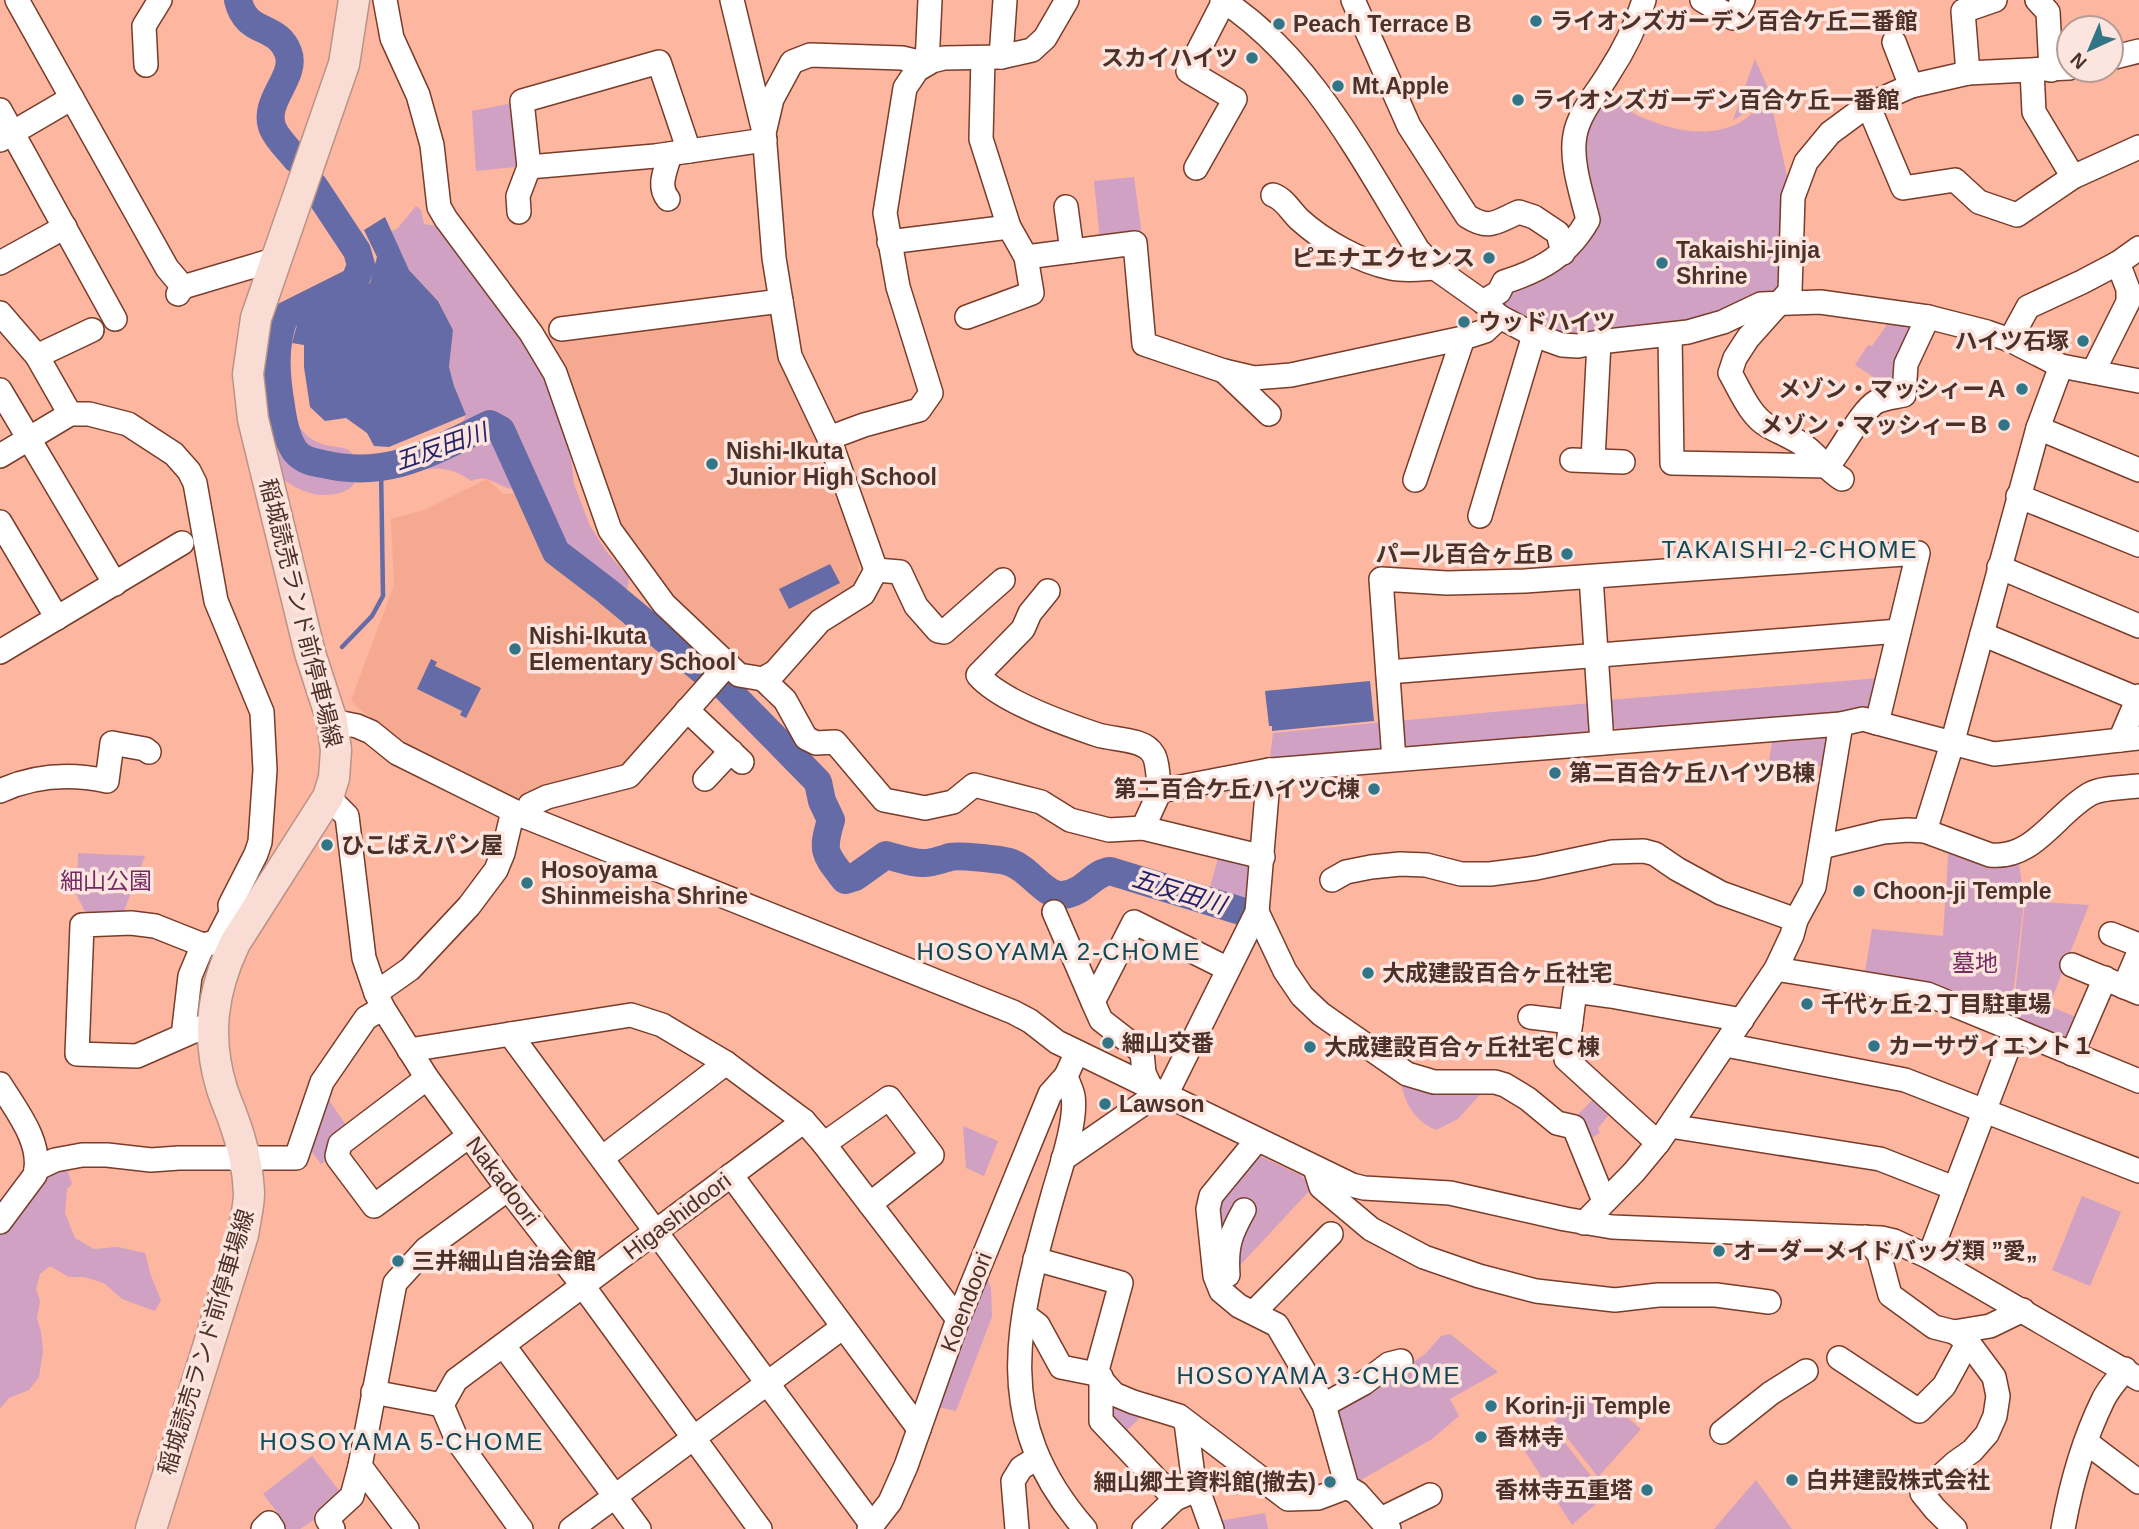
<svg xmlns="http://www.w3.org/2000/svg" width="2139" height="1529" font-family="Helvetica,'Noto Sans JP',sans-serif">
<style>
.built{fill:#f6a991}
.green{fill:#d0a1c2}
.water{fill:#646ba6}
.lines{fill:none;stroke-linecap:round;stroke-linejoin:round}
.stream{stroke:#646ba6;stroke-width:4.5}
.river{stroke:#646ba6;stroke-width:28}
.minor-casing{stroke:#783c2a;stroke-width:26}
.major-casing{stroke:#ba9286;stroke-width:33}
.minor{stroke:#fff;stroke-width:23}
.major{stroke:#f9ddd4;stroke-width:30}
.poi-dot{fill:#327586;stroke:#fbe5de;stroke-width:2.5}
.labels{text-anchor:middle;stroke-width:7;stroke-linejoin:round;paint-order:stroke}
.poi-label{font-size:23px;font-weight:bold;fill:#4d3128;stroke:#fbe5de;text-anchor:start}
.street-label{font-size:23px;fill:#4d3128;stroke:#fbe5de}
.park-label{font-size:23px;fill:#732b62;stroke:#fbe5de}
.water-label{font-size:24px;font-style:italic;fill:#24226a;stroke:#fbe5de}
.neighbourhood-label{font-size:24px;letter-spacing:2px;fill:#104856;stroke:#fbe5de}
</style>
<rect width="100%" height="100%" fill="#fdb6a0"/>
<!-- built -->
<g class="built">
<polygon points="773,307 812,424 861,546 855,591 804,620 765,669 745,668 675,602 609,505 571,381 539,336"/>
<polygon points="487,479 503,494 520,493 557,567 617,612 701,685 623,770 513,799 410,746 358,708 351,700 394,585 391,519 424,510"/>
</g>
<!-- green -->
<g class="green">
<path d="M 1755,59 L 1776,106 L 1775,108 L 1764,102 C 1752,105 1744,115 1733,120 Z"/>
<path d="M 1601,97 C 1616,100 1626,110 1639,116 C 1670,130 1707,139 1739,123 C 1747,119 1753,111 1760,107 L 1771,111 L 1774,116 L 1789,185 L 1784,291 L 1730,316 L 1563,338 L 1500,306 L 1510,289 L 1576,251 L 1581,135 Z"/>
<polygon points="513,103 519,162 515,167 476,171 472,111"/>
<polygon points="1134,177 1142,236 1100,241 1094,181"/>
<path d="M 416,206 L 421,210 L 424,224 L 437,226 L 445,224 L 490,287 L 558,398 L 561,424 L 571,458 L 574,484 L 590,526 L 606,551 L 629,578 C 628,592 625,597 614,604 L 567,566 L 561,564 L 523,489 C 517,489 510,490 505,487 C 491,481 486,475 471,481 C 447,463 429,468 402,474 L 390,457 L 429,440 L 448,428 L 461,426 L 466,415 L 454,386 L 449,367 L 453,330 L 438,300 L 409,270 L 391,231 L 397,229 Z"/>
<polygon points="1891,319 1911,321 1915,329 1897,383 1891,392 1875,378 1855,365 1868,345 1872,346"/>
<path d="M 297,423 C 302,431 308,438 317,442 C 337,452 359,439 356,474 C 356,480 355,484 350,488 C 343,493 332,495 324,495 C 309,495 296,488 284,480 L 281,467 L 274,448 L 276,444 L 272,431 L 276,431 L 278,426 Z"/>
<polygon points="1880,678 1874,704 1864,712 1841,712 1618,730 1609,723 1608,700"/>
<polygon points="1591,703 1593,725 1585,733 1409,748 1399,738 1397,721"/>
<polygon points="1384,722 1386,741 1378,750 1270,759 1273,733"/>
<polygon points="1773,736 1834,736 1829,767 1769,761"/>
<polygon points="1949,842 2018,855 2024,901 2010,1022 1864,978 1872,929 1943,936"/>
<path d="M 1220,851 L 1245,858 C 1254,875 1252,888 1246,906 L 1208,895 Z"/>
<polygon points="78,853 145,856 122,916 87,915 77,896"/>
<polygon points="2025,901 2089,905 2049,1006 2081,1019 2072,1041 2012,1023"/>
<path d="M 1401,1078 L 1484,1090 L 1458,1119 L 1436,1130 C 1415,1122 1402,1100 1401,1078 Z"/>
<polygon points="324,1093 348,1128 331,1157 321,1164 306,1144"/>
<polygon points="1597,1095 1613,1110 1598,1128 1600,1133 1586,1142 1572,1121"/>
<polygon points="963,1126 998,1141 984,1176 966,1168"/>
<polygon points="1258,1155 1300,1175 1313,1187 1230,1276 1216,1204"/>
<polygon points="66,1166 72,1184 67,1189 65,1213 75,1238 94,1249 118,1247 145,1253 151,1276 161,1300 155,1311 122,1299 104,1283 84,1277 69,1277 50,1266 40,1274 36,1289 40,1301 37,1318 41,1332 43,1351 39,1377 29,1390 9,1398 0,1409 0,1232 51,1171"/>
<polygon points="2082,1196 2121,1212 2090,1286 2052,1270"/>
<polygon points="987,1277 991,1288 992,1317 956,1411 938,1407"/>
<polygon points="1450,1334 1498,1372 1450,1399 1459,1416 1432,1439 1354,1484 1334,1414 1338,1408 1357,1400 1425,1354 1441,1336"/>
<polygon points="1579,1393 1617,1409 1641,1429 1598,1477 1554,1421"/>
<polygon points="1107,1401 1146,1412 1122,1435 1107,1419"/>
<polygon points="1551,1425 1606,1495 1572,1525 1525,1451"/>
<polygon points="312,1456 342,1494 314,1513 317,1518 300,1529 282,1529 274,1518 277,1512 263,1494"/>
<polygon points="1756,1480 1792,1529 1714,1529"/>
<polygon points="1265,1513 1268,1529 1222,1529 1219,1521"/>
</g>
<!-- water -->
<g class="water">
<polygon points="385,217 409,270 438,301 453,330 449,367 454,386 466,415 389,447 374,446 367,433 346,418 325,421 310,407 304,367 304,345 292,343 297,325 338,303 370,283 377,257 364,230"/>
<polygon points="830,564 840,583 789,609 779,589"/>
<polygon points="431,659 437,662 435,666 481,688 466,718 460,715 462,711 417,689"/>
<polygon points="1370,681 1374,721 1272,731 1272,726 1269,726 1265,691"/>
</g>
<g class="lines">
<!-- stream -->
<polyline class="stream" points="342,647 372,616 383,596 381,467"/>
<!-- river -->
<g class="river">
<path d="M 238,0 C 246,36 277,23 288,52 C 298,77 261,101 273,129 C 278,140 289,150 296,159"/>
<path d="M 314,186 L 357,251 L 361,265 L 355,281 L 285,316 C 273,344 276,377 281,406 C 283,421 286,438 295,451 C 302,460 312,462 323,464 C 389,480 433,451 490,424 L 501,430 L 556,552 L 607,591 L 709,676"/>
<path d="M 720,682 L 818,782 L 822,801 L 831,820 C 821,853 825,854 845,880 L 855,877 L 886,855 C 898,858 911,863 923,863 C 933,863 940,860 950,857 C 958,855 1000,859 1009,862 C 1030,868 1044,897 1063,895 C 1084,893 1093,873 1110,871 L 1241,911"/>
</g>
<defs>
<g id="minor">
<polyline points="17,0 167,268 183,287"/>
<polyline points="385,0 392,38 418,95 432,145 439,207 446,219 531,333 555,373 610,530 664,604 739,675 763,679 775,672 820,621 863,594 876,570 829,438 790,356 774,258 764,132 732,0"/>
<path d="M 1222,0 C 1311,57 1363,162 1418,250 L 1435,268 L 1483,302 L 1500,317 L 1534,335 L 1562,345 L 1578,346 L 1599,342 L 1688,332 L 1723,322 L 1761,304 L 1820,302 L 1928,317 L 1987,332 L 2010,340 L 2061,366 L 2139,381"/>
<path d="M 1353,0 L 1409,126 L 1467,216 C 1490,231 1497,221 1519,212 L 1534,217 L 1558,233 L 1563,253"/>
<polyline points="1702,0 1733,18 1743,0"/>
<polyline points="2037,0 2048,12 2051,70"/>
<polyline points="1894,42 1911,86"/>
<polyline points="1001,57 1005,0"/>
<polyline points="2111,58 2139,51"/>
<polyline points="146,65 144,26 160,0"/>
<polyline points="2032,71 2034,112 2073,177"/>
<polyline points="1968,73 1963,11 1995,0"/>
<polyline points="1868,105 1903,188 1955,180 1979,202 2017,215 2073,177 2139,147"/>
<polyline points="0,110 115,319"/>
<polyline points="765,129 772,99 792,62 810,55 902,58 927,64 930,0"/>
<polyline points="0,140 72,98"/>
<polyline points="529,167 655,156 765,140"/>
<polyline points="1196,168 1235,99 1188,71 1224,1"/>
<path d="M 1273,195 C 1285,199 1291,212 1300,220 C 1323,241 1361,262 1391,268 C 1406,271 1420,269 1435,268"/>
<path d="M 668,199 C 657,186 666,170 670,154"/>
<polyline points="1066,207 1072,251"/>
<polyline points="519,212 518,196 529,167 522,101 659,62 689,151"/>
<polyline points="889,242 1009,227"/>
<polyline points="1026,257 1135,243 1144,344 1224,371 1254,378 1291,375 1463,338 1485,331 1500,317"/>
<polyline points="0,263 65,227"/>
<polyline points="178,294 183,287 277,259"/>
<path d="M 1483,302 L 1499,292 L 1504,282 C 1542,270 1568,255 1588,220 C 1582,195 1570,161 1575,135 C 1579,112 1598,92 1609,73 C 1624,50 1636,26 1644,0"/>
<polyline points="0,313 37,356 70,414"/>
<polyline points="967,317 1032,293 1026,257 1009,227 981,139 983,58"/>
<polyline points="561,329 781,301"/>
<path d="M 1670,335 L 1672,463 L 1828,466 C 1841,451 1861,411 1876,402 C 1884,398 1896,397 1904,395 L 1906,364 L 1928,317"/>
<polyline points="2010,340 2028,307 2082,282 2118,263 2139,248"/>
<polyline points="37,356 92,330"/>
<polyline points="1224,371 1269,414"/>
<polyline points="2093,372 2128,302 2128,289 2118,263"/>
<polyline points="0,390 115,584"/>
<polyline points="2038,428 2139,470"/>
<polyline points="829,438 864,425 919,410 931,393 898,287 885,213 905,88 917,70 932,61 944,58 1001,57 1032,50 1045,38 1067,0"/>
<polyline points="0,456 70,414 89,414 128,424 174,454 189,471 195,483 216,601 262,712 265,770 260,842 256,854 230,905 231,913 216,942 203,945"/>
<polyline points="1572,460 1623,462"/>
<polyline points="1593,460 1599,342"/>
<path d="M 1842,479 C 1828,471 1819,457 1806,447 C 1795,438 1780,433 1768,426 C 1750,416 1740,390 1730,373 L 1735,358 L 1748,338 L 1790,291 L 1793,197 L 1806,162 L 1830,133 L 1868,105 L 1911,86 L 1968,73 L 2069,68"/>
<polyline points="1415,480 1463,338"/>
<polyline points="2018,496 2139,545"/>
<polyline points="1480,516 1534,335"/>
<polyline points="0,522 57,618"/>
<polyline points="1999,567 2139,626"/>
<polyline points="876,570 900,572 916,606 938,631 944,632 1003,580"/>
<polyline points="1591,577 1602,743"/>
<path d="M 1048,591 L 1030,613 L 1023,629 L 978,675 C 1000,701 1065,724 1098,735 C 1114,740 1144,738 1153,754 C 1158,761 1158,782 1160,791"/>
<polyline points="1982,634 2138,699"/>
<polyline points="0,652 182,543"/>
<polyline points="1388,672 1899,631"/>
<polyline points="763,679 785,700 806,738 816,743 835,742 884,800 925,808 953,802 974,785 1041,802 1070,820 1109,830 1143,828 1263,857"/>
<polyline points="687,710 742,762"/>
<polyline points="332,721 357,726 371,732 397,753 526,817 1013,1012 1030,1021 1057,1042 1352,1185 1364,1188 1450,1193 1565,1219 1612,1227 1881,1238 1894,1241 1929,1257 2139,1379"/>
<polyline points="1877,723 1994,754 2139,738"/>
<polyline points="2120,740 2139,696"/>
<polyline points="705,779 731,751"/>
<path d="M 0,791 C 35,775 70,773 107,781 L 112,743 L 145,749 L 149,752"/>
<polyline points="328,797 347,816 364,958 376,993 383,1008 427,1078 508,1189 583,1286 760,1529"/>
<polyline points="526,817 530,805 547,797 629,776 728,664"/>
<polyline points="1143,828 1160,791 1269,770 1841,724 1863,719 1877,723 1918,553 1525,581 1447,583 1381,579 1394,760"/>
<polyline points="1925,831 1952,744 2038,428 2061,366"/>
<path d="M 1821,847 L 1883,832 L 1908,830 L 1925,831 L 1990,855 C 2034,860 2056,813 2090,794 C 2103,787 2124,788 2139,786"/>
<polyline points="1332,880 1346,872 1371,867 1400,864 1426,865 1461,874 1490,874 1536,868 1612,852 1644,851 1655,854 1677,869 1721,893 1796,920"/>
<polyline points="1054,912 1093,1002"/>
<polyline points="1257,912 1285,971 1302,996 1321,1014 1407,1074 1434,1082 1495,1082 1505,1085 1528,1099 1557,1123 1574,1127 1604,1201"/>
<polyline points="2111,934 2139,945"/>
<polyline points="2072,965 2139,993"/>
<polyline points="1776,969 1927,994 2139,1081"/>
<polyline points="2124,987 2139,952"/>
<polyline points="376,993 410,969 469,906 496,870 503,853 513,811"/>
<polyline points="1530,1017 1571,1022"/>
<polyline points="510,1034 872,1525"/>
<polyline points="183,1036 190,976 203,945 155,926 131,923 82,925 77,1054 137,1056 212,1023"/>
<polyline points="1726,1045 1905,1080 2139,1171"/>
<polyline points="409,1050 631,1015 662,1025 726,1063 804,1121 824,1144 958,1319"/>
<path d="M 1077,1052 L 1066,1076 C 1068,1083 1072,1090 1073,1096 C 1077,1120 1061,1167 1054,1191 C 1018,1319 988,1418 1085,1529"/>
<polyline points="2072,1054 2105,978"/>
<polyline points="427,1078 340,1144 337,1156 338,1158 374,1206 469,1136"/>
<path d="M 0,1084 C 16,1110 43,1143 35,1175 L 0,1222"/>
<polyline points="1151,1088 1144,1073 1142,1052 1101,1020 1093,1002 1134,922 1228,969"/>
<polyline points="1166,1095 1257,912 1269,770"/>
<polyline points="1670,1126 1880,1159 1954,1188"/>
<polyline points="1257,1140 1211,1196 1208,1209 1215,1276 1221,1291 1239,1306 1277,1325 1324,1405 1347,1487 1357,1493 1389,1529"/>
<polyline points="1658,1143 1566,1059 1575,991 1611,996 1742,1020"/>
<polyline points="824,1144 889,1098 932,1155 870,1204"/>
<polyline points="602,1158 726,1063"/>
<polyline points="1063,1159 1160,1092"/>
<polyline points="1315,1168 1321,1187 1371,1229 1424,1257 1479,1276 1536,1291 1615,1300 1658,1295 1716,1295 1769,1302"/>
<polyline points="36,1169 55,1160 82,1155 107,1155 151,1160 179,1158 296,1158 322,1082 366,1018 383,1008"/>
<polyline points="731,1175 919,1429"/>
<polyline points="1584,1223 1634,1172 1658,1143 1776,969 1792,935 1796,920 1814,887 1841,724"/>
<polyline points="1865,1237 1879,1254 1890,1295 1934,1327 1954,1332 1968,1342 1994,1377 1998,1396 1995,1416 1987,1434 1972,1451 1955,1463 1922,1493 1935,1509 1955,1529"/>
<polyline points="1929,1257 2015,1030"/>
<polyline points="1035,1259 1121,1283 1096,1374"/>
<path d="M 1228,1275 C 1226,1246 1230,1235 1244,1210"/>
<polyline points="1254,1312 1331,1234"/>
<polyline points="1025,1315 1038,1325 1061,1367 1096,1374 1114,1394 1133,1402 1179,1416 1288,1499 1318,1498 1347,1487"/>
<polyline points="1954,1332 1990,1326 2023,1310"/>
<polyline points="504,1346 639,1529"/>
<polyline points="1839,1358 1919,1411 1944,1386 1968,1342"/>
<polyline points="1101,1377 1101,1421 1175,1499"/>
<polyline points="373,1392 442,1405"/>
<polyline points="1324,1405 1364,1383 1389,1364 1401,1361"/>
<polyline points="1186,1422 1195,1491 1202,1501 1212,1529"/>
<polyline points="1722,1432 1771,1393 1806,1371"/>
<polyline points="2086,1442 2139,1482"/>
<polyline points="360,1466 407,1529"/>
<polyline points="1381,1519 1430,1495"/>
<polyline points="263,1529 269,1523 273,1529"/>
<polyline points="333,1529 327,1519 352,1496 360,1466 395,1283 426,1249 508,1189"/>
<polyline points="521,1529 457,1440 442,1405 456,1380 804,1121"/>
<polyline points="571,1529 843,1327"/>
<polyline points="869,1529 890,1502 906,1466 958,1319 1050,1094 1066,1076"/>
<polyline points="1017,1529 1013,1481 1021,1468 1037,1458"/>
<polyline points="1144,1529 1175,1499 1189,1493"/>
<path d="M 2063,1529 C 2071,1484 2083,1441 2103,1400 C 2108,1389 2118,1379 2125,1369"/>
</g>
<path id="major" d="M 151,1529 L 243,1235 C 245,1221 249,1206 249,1193 C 248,1169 243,1146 235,1124 C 231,1112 226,1101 222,1089 C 206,1037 212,991 235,943 L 328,797 L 334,778 L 336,750 L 332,721 L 310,653 L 253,419 L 248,374 L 256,318 L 344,64 L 354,0"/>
</defs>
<!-- minor casing -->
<use href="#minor" class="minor-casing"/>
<!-- major casing -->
<use href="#major" class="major-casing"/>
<!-- minor -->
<use href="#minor" class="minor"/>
<!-- major -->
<use href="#major" class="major"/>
</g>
<!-- markers -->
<g class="poi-dot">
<circle cx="1536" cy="21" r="7"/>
<circle cx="1279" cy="24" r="7"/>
<circle cx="1252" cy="58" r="7"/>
<circle cx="1338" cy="86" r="7"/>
<circle cx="1518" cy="100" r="7"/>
<circle cx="1489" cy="258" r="7"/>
<circle cx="1662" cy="263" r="7"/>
<circle cx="1464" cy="322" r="7"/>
<circle cx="2083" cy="341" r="7"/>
<circle cx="2022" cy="389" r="7"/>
<circle cx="2004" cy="425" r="7"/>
<circle cx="712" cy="464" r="7"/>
<circle cx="1567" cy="554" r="7"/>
<circle cx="515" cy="649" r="7"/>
<circle cx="1555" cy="773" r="7"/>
<circle cx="1374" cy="789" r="7"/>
<circle cx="327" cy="845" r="7"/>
<circle cx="527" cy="883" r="7"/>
<circle cx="1859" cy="891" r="7"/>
<circle cx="1368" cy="973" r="7"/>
<circle cx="1807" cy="1004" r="7"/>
<circle cx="1108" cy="1043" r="7"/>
<circle cx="1874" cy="1046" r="7"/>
<circle cx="1310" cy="1047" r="7"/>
<circle cx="1105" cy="1104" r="7"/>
<circle cx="1719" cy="1251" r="7"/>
<circle cx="398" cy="1261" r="7"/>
<circle cx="1491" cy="1406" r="7"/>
<circle cx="1481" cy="1437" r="7"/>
<circle cx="1792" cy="1480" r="7"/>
<circle cx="1330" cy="1482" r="7"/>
<circle cx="1647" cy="1490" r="7"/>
</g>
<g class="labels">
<!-- poi labels -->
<g class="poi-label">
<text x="1550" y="29">ライオンズガーデン百合ケ丘二番館</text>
<text x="1293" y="32">Peach Terrace B</text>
<text x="1238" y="66" text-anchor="end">スカイハイツ</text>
<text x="1352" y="94">Mt.Apple</text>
<text x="1532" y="108">ライオンズガーデン百合ケ丘一番館</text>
<text x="1676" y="258">Takaishi-jinja<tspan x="1676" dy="26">Shrine</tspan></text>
<text x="1475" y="266" text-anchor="end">ピエナエクセンス</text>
<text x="1478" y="330">ウッドハイツ</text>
<text x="2069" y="349" text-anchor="end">ハイツ石塚</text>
<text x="2008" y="397" text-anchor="end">メゾン・マッシィーＡ</text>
<text x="1990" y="433" text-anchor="end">メゾン・マッシィーＢ</text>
<text x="726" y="459">Nishi-Ikuta<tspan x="726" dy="26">Junior High School</tspan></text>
<text x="1553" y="562" text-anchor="end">パール百合ヶ丘B</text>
<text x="529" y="644">Nishi-Ikuta<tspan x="529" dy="26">Elementary School</tspan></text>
<text x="1569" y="781">第二百合ケ丘ハイツB棟</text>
<text x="1360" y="797" text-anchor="end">第二百合ケ丘ハイツC棟</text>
<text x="341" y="853">ひこばえパン屋</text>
<text x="541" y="878">Hosoyama<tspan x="541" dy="26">Shinmeisha Shrine</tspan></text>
<text x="1873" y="899">Choon-ji Temple</text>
<text x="1382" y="981">大成建設百合ヶ丘社宅</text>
<text x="1821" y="1012">千代ヶ丘２丁目駐車場</text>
<text x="1122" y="1051">細山交番</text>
<text x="1888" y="1054">カーサヴィエント１</text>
<text x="1324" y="1055">大成建設百合ヶ丘社宅Ｃ棟</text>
<text x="1119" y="1112">Lawson</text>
<text x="1733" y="1259">オーダーメイドバッグ類 ”愛„</text>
<text x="412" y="1269">三井細山自治会館</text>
<text x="1505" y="1414">Korin-ji Temple</text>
<text x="1495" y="1445">香林寺</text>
<text x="1806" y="1488">白井建設株式会社</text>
<text x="1316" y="1490" text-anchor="end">細山郷土資料館(撤去)</text>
<text x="1633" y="1498" text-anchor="end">香林寺五重塔</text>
</g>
<!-- street labels -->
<g class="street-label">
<text transform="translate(301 613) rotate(76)" y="8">稲城読売ランド前停車場線</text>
<text transform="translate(503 1181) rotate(53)" y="8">Nakadoori</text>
<text transform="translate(677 1216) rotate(-37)" y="8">Higashidoori</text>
<text transform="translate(966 1302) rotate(-69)" y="8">Koendoori</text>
<text transform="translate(206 1342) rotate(-73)" y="8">稲城読売ランド前停車場線</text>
</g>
<!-- park labels -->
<g class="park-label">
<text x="106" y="889">細山公園</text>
<text x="1975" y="971">墓地</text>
</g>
<!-- water labels -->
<g class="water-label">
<text transform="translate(441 447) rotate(-19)" y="8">五反田川</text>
<text transform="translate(1179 892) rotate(17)" y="8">五反田川</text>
</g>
<!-- neighbourhood labels -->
<g class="neighbourhood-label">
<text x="1790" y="558">TAKAISHI 2-CHOME</text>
<text x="1059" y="960">HOSOYAMA 2-CHOME</text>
<text x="1319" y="1384">HOSOYAMA 3-CHOME</text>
<text x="402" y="1450">HOSOYAMA 5-CHOME</text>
</g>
</g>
<!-- north arrow -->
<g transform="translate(2090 49) rotate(224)"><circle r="33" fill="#fbe5de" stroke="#b59d95" stroke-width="2"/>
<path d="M0-5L12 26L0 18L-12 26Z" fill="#327586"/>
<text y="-10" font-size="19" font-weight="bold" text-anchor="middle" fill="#4d3128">N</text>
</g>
</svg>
